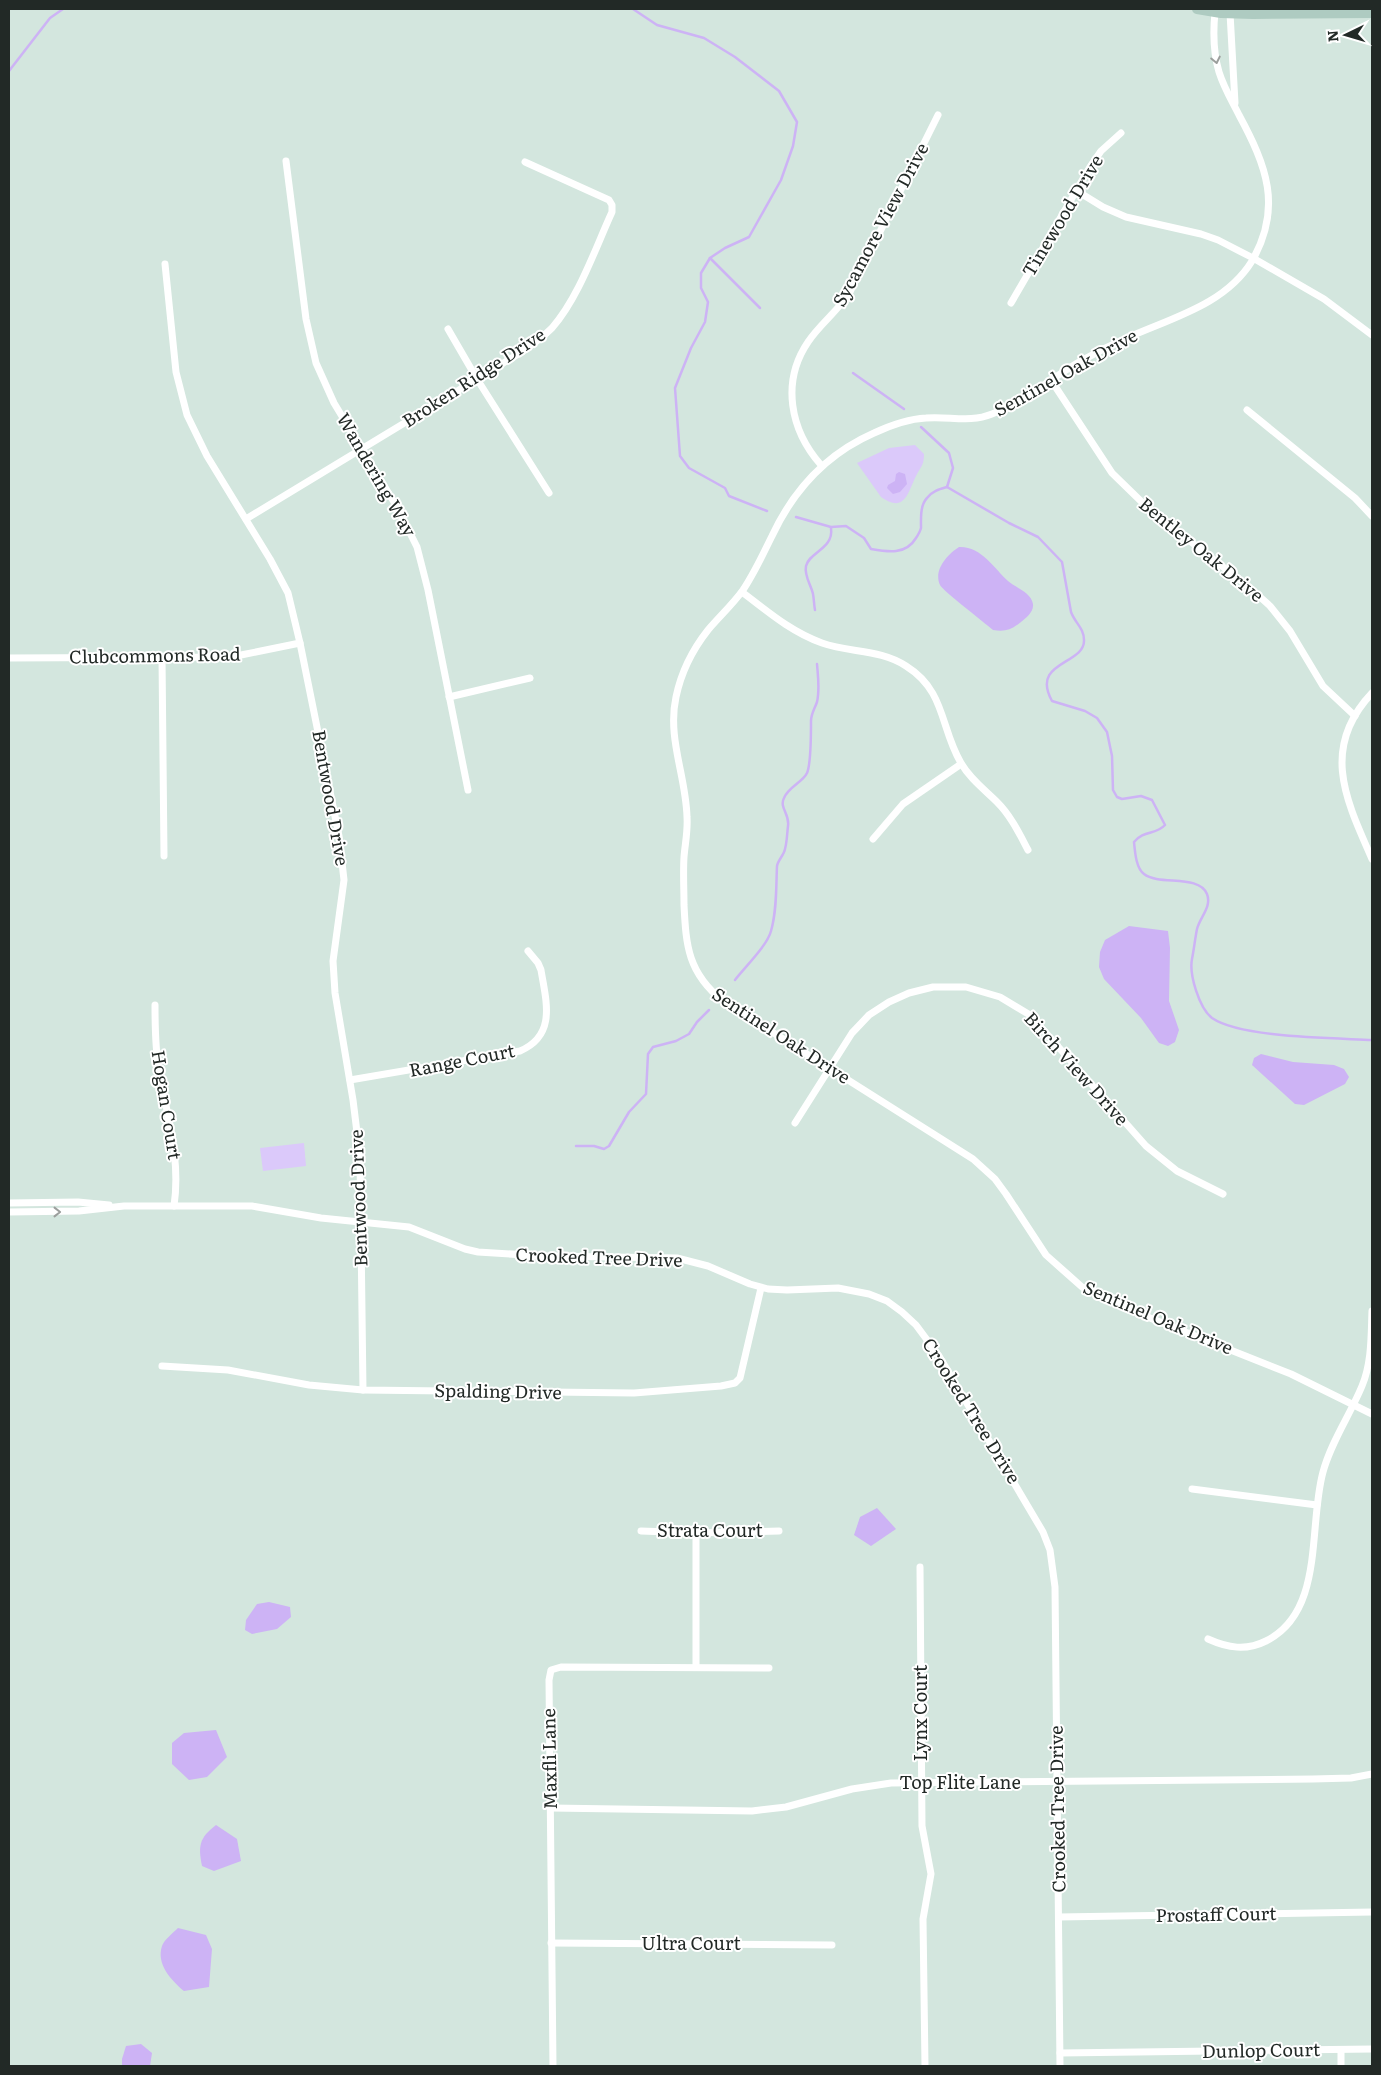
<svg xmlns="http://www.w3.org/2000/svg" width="1381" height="2075" font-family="Literata,serif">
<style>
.green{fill:#dbc9fa}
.water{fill:#cdb3f5}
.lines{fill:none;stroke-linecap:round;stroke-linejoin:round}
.stream{stroke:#cdb3f5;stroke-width:2.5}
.street{stroke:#fff;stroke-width:7}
.secondary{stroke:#aecbc1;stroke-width:10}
.oneway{stroke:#9c9f9d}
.labels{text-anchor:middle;stroke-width:4;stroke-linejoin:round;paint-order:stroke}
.street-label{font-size:18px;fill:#222926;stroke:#fff}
</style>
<rect width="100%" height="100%" fill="#d3e6de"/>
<!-- green -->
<g class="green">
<path d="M 915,445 L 924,454 C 924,466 921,466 916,476 C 908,492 905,514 881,497 L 857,463 L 889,448 Z"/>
<polygon points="304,1143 306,1166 263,1171 260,1148"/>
</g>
<!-- water -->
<g class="water">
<polygon points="899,472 905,474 907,484 900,492 893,494 887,488 888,485 895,481 896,474"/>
<path d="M 959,547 C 981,546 994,568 1008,581 C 1016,588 1031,592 1033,604 C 1034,612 1026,618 1021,622 C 1011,630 1005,632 993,630 C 984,622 943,591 940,585 C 933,570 948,554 959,547 Z"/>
<polygon points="1129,926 1168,931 1170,948 1169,1001 1179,1030 1175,1042 1168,1046 1159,1043 1141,1018 1104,979 1099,967 1100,952 1105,940"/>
<polygon points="1261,1054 1293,1062 1334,1065 1344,1069 1349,1077 1345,1084 1304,1105 1295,1104 1252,1065 1254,1058"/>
<polygon points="877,1508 896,1529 871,1546 854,1535 860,1517"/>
<polygon points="269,1602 290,1607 291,1617 277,1629 252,1634 245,1630 246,1620 257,1604"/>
<polygon points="216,1730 227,1757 207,1777 189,1780 172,1764 172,1743 184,1733"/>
<path d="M 216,1825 L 237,1839 L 241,1861 L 214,1871 L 202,1866 C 198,1846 199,1838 216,1825 Z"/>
<path d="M 178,1928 L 206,1935 L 212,1949 L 209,1987 L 184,1991 C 171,1980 156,1964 162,1946 C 164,1940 173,1933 178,1928 Z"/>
<polygon points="141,2044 152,2053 150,2066 122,2066 122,2059 126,2046"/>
</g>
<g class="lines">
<!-- stream -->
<g class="stream">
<polyline points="633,9 657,25 704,38 735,57 779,91 797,122 793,146 781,180 749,237 725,248 710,258 701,273 701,288 708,302 705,322 691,348 675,388 680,456 689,468 725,488 729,496 767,511"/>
<polyline points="9,71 50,18 63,9"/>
<polyline points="710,258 760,308"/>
<polyline points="853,373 904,409"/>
<polyline points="921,427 949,453 953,468 947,487"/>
<path d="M 796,517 L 831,527 L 846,526 L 864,538 L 871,549 C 888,552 906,555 916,538 C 918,535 920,532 921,528 C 921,519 920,505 927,498 C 932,491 940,489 947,487 L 1009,523 L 1038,537 L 1062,562 L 1071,612 C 1075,623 1084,628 1084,640 C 1085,665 1030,661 1052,701 L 1085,711 L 1097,718 L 1107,732 L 1112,756 L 1113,790 L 1117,797 L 1122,799 L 1141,796 L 1152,800 L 1165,825 C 1156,835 1144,830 1134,842 C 1135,852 1136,868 1144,874 C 1159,886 1199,874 1207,894 C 1212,907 1200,917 1197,929 C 1195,939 1194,949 1192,959 C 1189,974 1199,1008 1212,1018 C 1241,1038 1335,1038 1372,1040"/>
<path d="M 815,610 C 814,605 814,599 813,594 C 811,585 804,576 806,566 C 809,552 834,549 831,528"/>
<path d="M 735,980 C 745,967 767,946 771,931 C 777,910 776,887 777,866 C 778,860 784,855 785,849 C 787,842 787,834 788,826 C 790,814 779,808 784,798 C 788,787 803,782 807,773 C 811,764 811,732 811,721 C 811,714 815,708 817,702 C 820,689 818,677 817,664"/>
<polyline points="576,1146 594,1146 604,1149 609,1146 629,1112 646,1094 648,1054 653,1047 676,1041 689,1034 697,1022 709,1010"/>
</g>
<!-- street -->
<g class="street">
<path d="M 1215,12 C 1213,32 1213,52 1219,72 C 1224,88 1232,101 1239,115 C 1266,165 1283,207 1252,261 C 1225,305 1171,318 1127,338 C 1111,345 1095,353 1079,362 C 1050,379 1024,402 992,414 C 970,423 949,416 926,418 C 908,419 889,426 874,433 C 826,454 794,489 772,536 C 763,554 755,572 743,590 C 733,604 719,617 708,630 C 693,649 681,673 676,697 C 667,738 686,776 687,817 C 688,831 685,844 684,857 C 683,873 684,889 684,905 C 686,946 688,973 723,1001 L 973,1159 L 995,1179 L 1006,1194 L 1046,1255 L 1082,1287 L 1150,1318 L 1291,1374 L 1372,1414"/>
<polyline points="1230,13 1235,103"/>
<polyline points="286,161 306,319 316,363 334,403 397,507 417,547 428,590 468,790"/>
<polyline points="1077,191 1103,207 1126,217 1201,234 1218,240 1253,258 1324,299 1372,335"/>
<polyline points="165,264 176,372 187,415 207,456 270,559 288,593 300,643 339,836 344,880 333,961 335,993 353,1100 360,1157 363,1390"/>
<polyline points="1011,303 1090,167 1101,151 1121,133"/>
<polyline points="448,329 477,379 549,493"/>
<polyline points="1051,380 1112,473 1149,509 1250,588 1270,606 1290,631 1323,686 1355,716"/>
<polyline points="1247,410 1355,498 1372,516"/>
<path d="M 821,465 C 790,430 781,382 808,342 C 820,324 838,311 850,292 L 938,115"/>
<path d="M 246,519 L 515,356 C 528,348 541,339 552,328 C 579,297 595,249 612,212 L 612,205 L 609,200 L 525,162"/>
<path d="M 742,592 C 767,611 791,632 822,643 C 850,653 880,649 906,666 C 946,691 940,728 961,763 C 970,779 985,790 997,802 C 1011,816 1019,833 1028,850"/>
<polyline points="162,657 164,856"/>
<polyline points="9,658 222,657 241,655 300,643"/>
<path d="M 1372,693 C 1320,748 1346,800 1372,859"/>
<polyline points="449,697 530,678"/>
<polyline points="873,839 903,804 961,764"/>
<path d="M 155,1005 C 155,1026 155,1048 159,1070 C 167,1116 181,1159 174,1206"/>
<path d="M 350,1080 L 520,1051 C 557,1035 546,1001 541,970 L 538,963 L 528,951"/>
<polyline points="795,1123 852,1033 869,1015 889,1002 909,993 933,987 966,987 1000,997 1030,1015 1146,1146 1177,1171 1223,1194"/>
<polyline points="9,1203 78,1202 109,1205"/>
<polyline points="9,1212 79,1211 124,1206 252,1206 321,1218 409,1227 465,1249 478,1252 542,1256 677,1258 708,1266 750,1284 768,1289 787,1290 838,1288 869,1294 887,1301 902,1312 916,1325 939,1356 1043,1532 1050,1550 1055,1587 1060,2066"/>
<polyline points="162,1366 228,1370 309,1385 363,1390 634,1393 721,1386 735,1383 740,1378 761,1288"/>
<polyline points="1192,1489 1317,1505"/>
<polyline points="641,1531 696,1533 779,1531"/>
<polyline points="920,1567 922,1826 931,1874 923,1919 925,2066"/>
<path d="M 1208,1639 C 1228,1648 1246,1651 1266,1641 C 1325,1612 1308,1526 1323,1472 C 1331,1442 1350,1415 1362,1386 C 1372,1362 1371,1335 1372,1311"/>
<polyline points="696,1667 696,1533"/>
<polyline points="551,1808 752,1811 786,1807 852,1789 891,1783 1313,1779 1351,1778 1372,1774"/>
<polyline points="1059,1917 1372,1912"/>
<polyline points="551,1943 832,1945"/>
<polyline points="1341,2050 1341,2066"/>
<polyline points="1060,2053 1372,2049"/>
<polyline points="553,2066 549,1680 551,1670 561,1667 769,1668"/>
</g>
<!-- secondary -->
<polyline class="secondary" points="1197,9 1221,13 1253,14 1372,13"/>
</g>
<!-- one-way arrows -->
<defs><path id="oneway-chevron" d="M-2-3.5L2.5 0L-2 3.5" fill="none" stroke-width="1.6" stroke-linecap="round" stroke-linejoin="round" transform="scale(1.25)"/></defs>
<g class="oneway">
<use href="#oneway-chevron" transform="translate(1216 60) rotate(78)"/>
<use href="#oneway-chevron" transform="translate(57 1212)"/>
</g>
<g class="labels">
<!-- street labels -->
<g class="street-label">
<text transform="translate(1063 216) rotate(-59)" y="6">Tinewood Drive</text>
<text transform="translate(881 225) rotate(-62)" y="6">Sycamore View Drive</text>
<text transform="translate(1066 373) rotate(-29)" y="6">Sentinel Oak Drive</text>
<text transform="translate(474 378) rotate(-33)" y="6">Broken Ridge Drive</text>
<text transform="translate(376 475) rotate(60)" y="6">Wandering Way</text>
<text transform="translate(1201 550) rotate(39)" y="6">Bentley Oak Drive</text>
<text transform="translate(155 656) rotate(-1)" y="6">Clubcommons Road</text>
<text transform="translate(330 798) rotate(80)" y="6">Bentwood Drive</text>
<text transform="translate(781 1036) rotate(33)" y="6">Sentinel Oak Drive</text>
<text transform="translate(462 1061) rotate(-11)" y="6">Range Court</text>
<text transform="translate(1076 1069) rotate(48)" y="6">Birch View Drive</text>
<text transform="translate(166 1105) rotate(81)" y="6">Hogan Court</text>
<text transform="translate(359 1198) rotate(-92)" y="6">Bentwood Drive</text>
<text transform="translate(599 1258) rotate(2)" y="6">Crooked Tree Drive</text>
<text transform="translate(1158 1318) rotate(23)" y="6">Sentinel Oak Drive</text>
<text transform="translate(498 1392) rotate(1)" y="6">Spalding Drive</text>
<text transform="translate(971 1411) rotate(58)" y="6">Crooked Tree Drive</text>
<text x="710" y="1537">Strata Court</text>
<text transform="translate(921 1713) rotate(-90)" y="6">Lynx Court</text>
<text transform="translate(550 1759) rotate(-91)" y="6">Maxfli Lane</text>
<text x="960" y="1789">Top Flite Lane</text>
<text transform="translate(1058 1809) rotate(-91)" y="6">Crooked Tree Drive</text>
<text transform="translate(1216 1915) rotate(-1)" y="6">Prostaff Court</text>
<text x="691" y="1950">Ultra Court</text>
<text transform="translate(1261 2051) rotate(-1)" y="6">Dunlop Court</text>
</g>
</g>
<!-- border -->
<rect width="1381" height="2075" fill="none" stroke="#222926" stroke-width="20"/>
<!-- north arrow -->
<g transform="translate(1346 35) rotate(265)" stroke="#ffffff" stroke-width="4" paint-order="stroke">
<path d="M0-4L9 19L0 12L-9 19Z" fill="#222926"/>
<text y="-8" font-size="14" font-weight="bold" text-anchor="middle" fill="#222926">N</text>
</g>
</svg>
